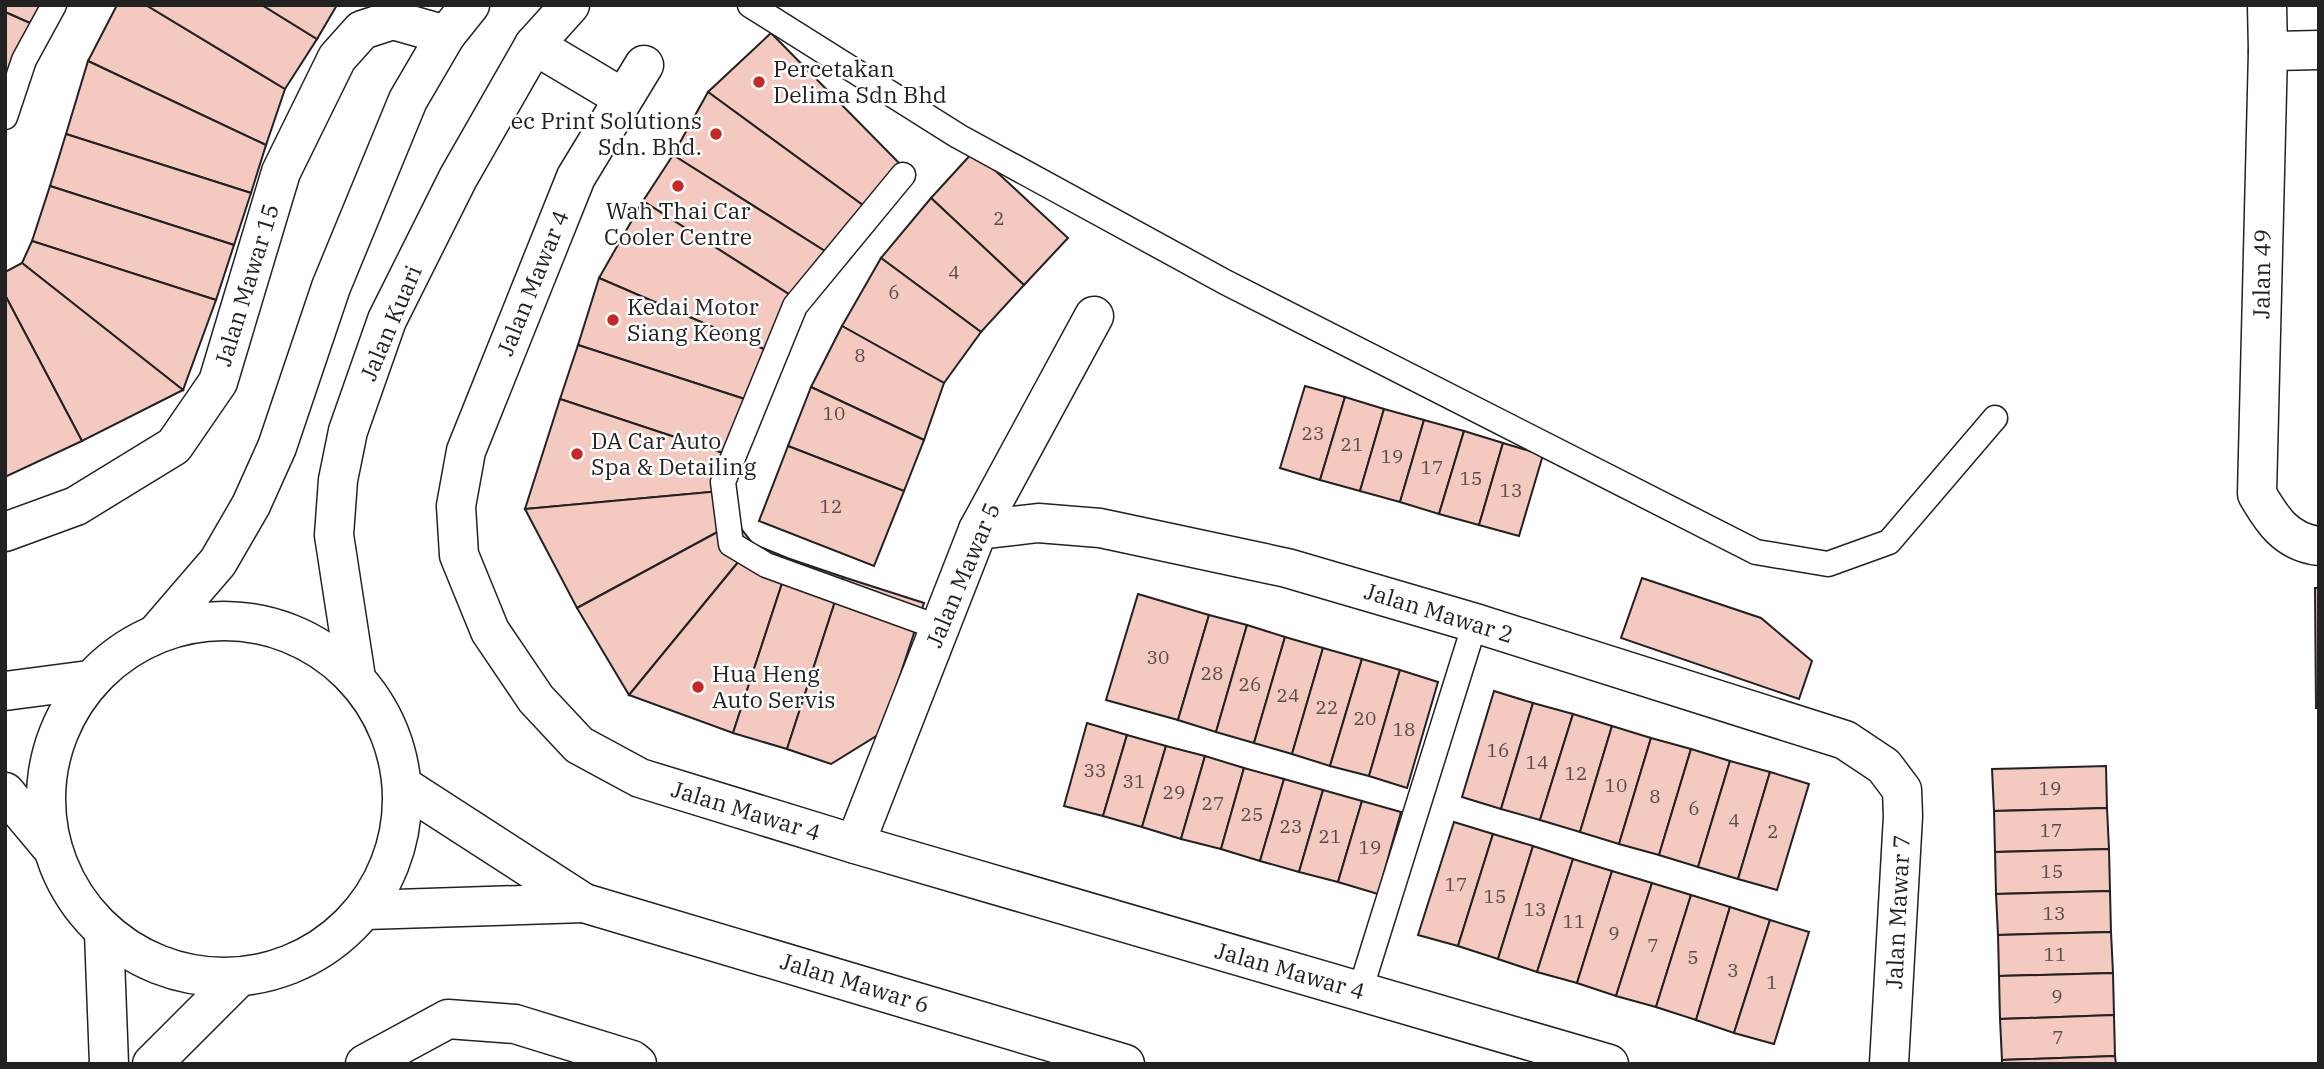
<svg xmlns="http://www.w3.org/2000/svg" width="2324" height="1069" font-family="'IBM Plex Serif',serif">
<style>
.building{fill:#f3c9c0;stroke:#222;stroke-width:2}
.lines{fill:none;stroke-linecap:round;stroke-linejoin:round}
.service-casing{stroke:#222;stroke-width:27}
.minor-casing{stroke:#222;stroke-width:41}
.tertiary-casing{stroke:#222;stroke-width:41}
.service{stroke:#fff;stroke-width:24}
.minor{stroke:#fff;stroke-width:38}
.tertiary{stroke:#fff;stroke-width:38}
.poi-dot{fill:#c62828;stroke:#fff;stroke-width:2.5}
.labels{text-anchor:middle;stroke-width:5;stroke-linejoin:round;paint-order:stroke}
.number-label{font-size:19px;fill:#564c4a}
.poi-label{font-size:23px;fill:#222;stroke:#fff;text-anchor:start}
.street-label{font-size:23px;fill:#222;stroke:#fff}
</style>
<rect width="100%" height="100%" fill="#fff"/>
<!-- building -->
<g class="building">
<polygon points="5,5 41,5 30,23 5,12"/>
<polygon points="117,5 146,5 285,89 266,145 88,61"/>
<polygon points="146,5 262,5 317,39 285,89"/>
<polygon points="262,5 337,5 317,39"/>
<polygon points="5,12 30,23 13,76 5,73"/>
<polygon points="771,33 902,166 864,206 708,92"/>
<polygon points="88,61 266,145 251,193 66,134"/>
<polygon points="708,92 864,206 828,253 673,155"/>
<polygon points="66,134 251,193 234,245 50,186"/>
<polygon points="974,151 1068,238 1024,285 931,198"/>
<polygon points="673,155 828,253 798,300 643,201"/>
<polygon points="50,186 234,245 216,300 32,241"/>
<polygon points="931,198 1024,285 981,332 881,258"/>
<polygon points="643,201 798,300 773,353 599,278"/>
<polygon points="32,241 216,300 183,390 22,263"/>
<polygon points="881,258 981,332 944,383 842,326"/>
<polygon points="22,263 183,390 82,441 5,295 5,272"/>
<polygon points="599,278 773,353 760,404 578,345"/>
<polygon points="5,295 82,441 5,477"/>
<polygon points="842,326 944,383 924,440 811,387"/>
<polygon points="578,345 760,404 741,459 560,399"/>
<polygon points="1305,386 1345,397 1320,480 1280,468"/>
<polygon points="811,387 924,440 904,491 788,446"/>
<polygon points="1345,397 1384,409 1360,491 1320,480"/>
<polygon points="560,399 741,459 732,490 525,509"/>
<polygon points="1384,409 1424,420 1400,502 1360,491"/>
<polygon points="1424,420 1464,431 1439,514 1400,502"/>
<polygon points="1464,431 1503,443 1479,525 1439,514"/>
<polygon points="1503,443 1543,455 1519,536 1479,525"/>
<polygon points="788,446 904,491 874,566 759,521"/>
<polygon points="732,490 736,522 577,608 525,509"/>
<polygon points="736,522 753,544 629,695 577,608"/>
<polygon points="753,544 790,559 733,733 629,695"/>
<polygon points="790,559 843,577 787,749 733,733"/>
<polygon points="843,577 924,603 881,733 831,764 787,749"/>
<polygon points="1642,578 1761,618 1812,661 1799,699 1621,638"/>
<polygon points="2315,588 2319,588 2319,708 2316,708"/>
<polygon points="1138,594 1209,615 1178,720 1106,700"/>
<polygon points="1209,615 1247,625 1216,732 1178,720"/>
<polygon points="1247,625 1285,637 1254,743 1216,732"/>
<polygon points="1285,637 1323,648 1292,754 1254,743"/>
<polygon points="1323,648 1362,659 1330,766 1292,754"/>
<polygon points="1362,659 1400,670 1369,776 1330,766"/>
<polygon points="1400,670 1438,682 1407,788 1369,776"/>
<polygon points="1494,691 1533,703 1501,809 1462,797"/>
<polygon points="1533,703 1573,714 1540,820 1501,809"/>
<polygon points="1573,714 1612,726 1580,832 1540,820"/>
<polygon points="1087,723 1127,735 1103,816 1064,806"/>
<polygon points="1612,726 1651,738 1619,844 1580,832"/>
<polygon points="1127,735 1166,746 1142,827 1103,816"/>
<polygon points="1651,738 1691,749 1659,855 1619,844"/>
<polygon points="1166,746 1205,756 1181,839 1142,827"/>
<polygon points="1691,749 1730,761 1698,867 1659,855"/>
<polygon points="1205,756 1244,768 1221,849 1181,839"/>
<polygon points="1730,761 1770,772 1738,879 1698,867"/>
<polygon points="2106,766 2107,808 1994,811 1992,769"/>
<polygon points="1244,768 1284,779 1260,861 1221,849"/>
<polygon points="1770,772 1809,784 1777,890 1738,879"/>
<polygon points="1284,779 1323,790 1299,872 1260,861"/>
<polygon points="1323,790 1362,801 1338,882 1299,872"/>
<polygon points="1362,801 1401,812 1378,894 1338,882"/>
<polygon points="2107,808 2109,849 1995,852 1994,811"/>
<polygon points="1454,822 1493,834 1458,946 1418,935"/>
<polygon points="1493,834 1533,846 1498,959 1458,946"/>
<polygon points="1533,846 1573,859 1537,972 1498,959"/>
<polygon points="2109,849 2110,891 1996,894 1995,852"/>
<polygon points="1573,859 1612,871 1577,983 1537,972"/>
<polygon points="1612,871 1652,883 1616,996 1577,983"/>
<polygon points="1652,883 1691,895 1656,1007 1616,996"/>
<polygon points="2110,891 2111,932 1998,935 1996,894"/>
<polygon points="1691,895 1730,907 1696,1020 1656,1007"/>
<polygon points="1730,907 1770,920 1734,1033 1696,1020"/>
<polygon points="1770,920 1809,932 1774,1044 1734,1033"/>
<polygon points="2111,932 2113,973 1999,976 1998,935"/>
<polygon points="2113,973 2114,1015 2000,1019 1999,976"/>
<polygon points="2114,1015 2115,1056 2002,1060 2000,1019"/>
<polygon points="2115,1056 2116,1064 2002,1064 2002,1060"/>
</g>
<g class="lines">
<defs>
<g id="service">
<polyline points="750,5 958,136 1225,282 1756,552 1828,564 1889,542 1995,418"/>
<polyline points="5,117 24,60 54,5"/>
<polyline points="903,175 795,306 723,482 731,544 766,565 940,628"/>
<polyline points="1360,991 1475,623"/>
</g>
<g id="minor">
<path d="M 2267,5 L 2268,51 L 2257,494 C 2272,520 2286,542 2319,546"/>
<polyline points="534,45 623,98"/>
<polyline points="2268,51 2319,50"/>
<polyline points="644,65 576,177 466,451 456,506 459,555 490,631 536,699 579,745 640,778 855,844 1609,1064"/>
<polyline points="978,530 1038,523 1100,528 1287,568 1475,623 1845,740 1884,766 1902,790 1903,816 1889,1064"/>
<polyline points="5,532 76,506 174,446 218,382 281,172 337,58 362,30 393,20 446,35"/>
<polyline points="403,786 584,903 1125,1064"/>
<polyline points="855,844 978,530 1094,316"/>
<polyline points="365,910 584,903"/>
<polyline points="365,1064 448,1019 515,1024 632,1060 637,1064"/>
</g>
<g id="tertiary">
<circle cx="224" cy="799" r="178"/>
<polyline points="156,634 218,562 251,505 277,447 331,287 408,100 446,35 470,5"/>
<polyline points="356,678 334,535 338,480 348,431 387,320 458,178 534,45 570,5"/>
<polyline points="5,691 89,680"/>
<polyline points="5,792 51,847"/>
<polyline points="104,933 109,1064"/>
<polyline points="152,1064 239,977"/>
</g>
</defs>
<!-- service casing -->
<use href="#service" class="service-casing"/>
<!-- minor casing -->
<use href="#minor" class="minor-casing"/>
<!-- tertiary casing -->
<use href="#tertiary" class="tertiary-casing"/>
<!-- service -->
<use href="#service" class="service"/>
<!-- minor -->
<use href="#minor" class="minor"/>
<!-- tertiary -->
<use href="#tertiary" class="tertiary"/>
</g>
<!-- markers -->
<g class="poi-dot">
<circle cx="759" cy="82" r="7"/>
<circle cx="716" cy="134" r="7"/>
<circle cx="678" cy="186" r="7"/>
<circle cx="613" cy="320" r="7"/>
<circle cx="577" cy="454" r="7"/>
<circle cx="698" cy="687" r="7"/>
</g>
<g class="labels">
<!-- number labels -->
<g class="number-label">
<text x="999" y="225">2</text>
<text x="954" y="279">4</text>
<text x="894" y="299">6</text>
<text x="860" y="362">8</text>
<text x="834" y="420">10</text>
<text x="1313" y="440">23</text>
<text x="1352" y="451">21</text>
<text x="1392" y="463">19</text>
<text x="1432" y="474">17</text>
<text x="1471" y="485">15</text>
<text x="1511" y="497">13</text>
<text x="831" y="513">12</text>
<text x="1158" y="664">30</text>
<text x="1212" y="680">28</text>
<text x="1250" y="691">26</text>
<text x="1288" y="702">24</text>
<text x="1327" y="714">22</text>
<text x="1365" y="725">20</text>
<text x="1404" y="736">18</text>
<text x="1498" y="757">16</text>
<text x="1537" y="769">14</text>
<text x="1095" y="777">33</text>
<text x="1576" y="780">12</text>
<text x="1134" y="788">31</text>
<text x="1616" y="792">10</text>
<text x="2050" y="795">19</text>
<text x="1174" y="799">29</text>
<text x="1655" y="803">8</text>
<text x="1213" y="810">27</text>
<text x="1694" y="815">6</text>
<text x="1252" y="821">25</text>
<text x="1734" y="827">4</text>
<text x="1291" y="833">23</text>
<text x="2051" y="837">17</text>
<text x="1773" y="838">2</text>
<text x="1330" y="843">21</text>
<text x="1370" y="854">19</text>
<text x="2052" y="878">15</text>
<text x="1456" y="891">17</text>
<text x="1495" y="903">15</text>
<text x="1535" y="916">13</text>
<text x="2054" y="920">13</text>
<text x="1574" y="928">11</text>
<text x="1614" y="940">9</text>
<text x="1653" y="952">7</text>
<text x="2055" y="961">11</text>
<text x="1693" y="964">5</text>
<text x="1733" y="977">3</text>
<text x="1772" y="989">1</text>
<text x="2057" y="1003">9</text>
<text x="2058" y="1044">7</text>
</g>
<!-- poi labels -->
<g class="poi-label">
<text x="773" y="77">Percetakan<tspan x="773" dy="26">Delima Sdn Bhd</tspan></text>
<text x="702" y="129" text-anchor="end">ec Print Solutions<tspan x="702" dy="26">Sdn. Bhd.</tspan></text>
<text x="678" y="219" text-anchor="middle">Wah Thai Car<tspan x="678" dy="26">Cooler Centre</tspan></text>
<text x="627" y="315">Kedai Motor<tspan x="627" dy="26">Siang Keong</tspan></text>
<text x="591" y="449">DA Car Auto<tspan x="591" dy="26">Spa &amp; Detailing</tspan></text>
<text x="712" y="682">Hua Heng<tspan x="712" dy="26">Auto Servis</tspan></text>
</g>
<!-- street labels -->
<g class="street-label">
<text transform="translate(2262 274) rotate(-89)" y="8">Jalan 49</text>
<text transform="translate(533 283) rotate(-68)" y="8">Jalan Mawar 4</text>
<text transform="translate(247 285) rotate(-73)" y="8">Jalan Mawar 15</text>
<text transform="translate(391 323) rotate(-67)" y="8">Jalan Kuari</text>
<text transform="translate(963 575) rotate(-67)" y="8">Jalan Mawar 5</text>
<text transform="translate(1439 613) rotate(17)" y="8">Jalan Mawar 2</text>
<text transform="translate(746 811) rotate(17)" y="8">Jalan Mawar 4</text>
<text transform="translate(1898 912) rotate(-87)" y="8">Jalan Mawar 7</text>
<text transform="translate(1290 971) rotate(16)" y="8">Jalan Mawar 4</text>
<text transform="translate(855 983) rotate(17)" y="8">Jalan Mawar 6</text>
</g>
</g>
<!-- border -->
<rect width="2324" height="1069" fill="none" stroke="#222222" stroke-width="14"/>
</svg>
